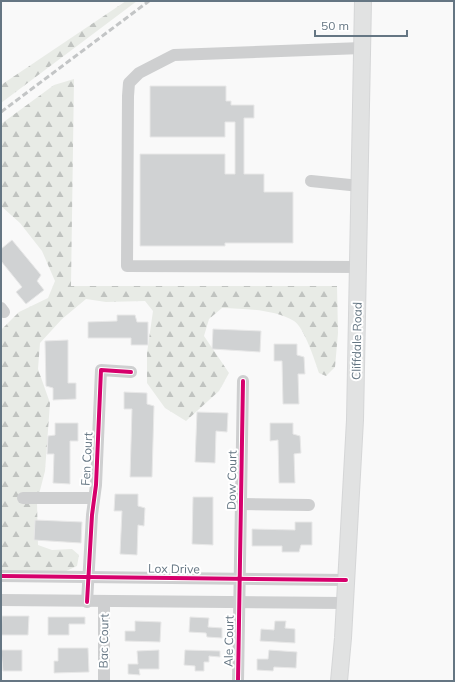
<svg xmlns="http://www.w3.org/2000/svg" width="455" height="682" font-family="Mulish,sans-serif">
<style>
.forest{fill:url(#forest-firs)}
.building{fill:#d0d2d3;stroke:#e8e8e8}
.lines{fill:none;stroke-linecap:round;stroke-linejoin:round}
.major-casing{stroke:#d5d6d7;stroke-width:18}
.minor{stroke:#cecfd0;stroke-width:12}
.major{stroke:#e1e2e2;stroke-width:16}
.rail{stroke:#c3c5c6;stroke-width:3;stroke-dasharray:6 3;stroke-linecap:butt}
.cycleway-casing{stroke:#fff;stroke-width:6}
.cycleway{stroke:#d6006c;stroke-width:4}
.labels{text-anchor:middle;stroke-width:4;stroke-linejoin:round;paint-order:stroke}
.street-label{font-size:12px;fill:#657683;stroke:#fff}
</style>
<defs>
<pattern id="forest-firs" width="22" height="20" patternUnits="userSpaceOnUse"><rect width="22" height="20" fill="#e8ebe6"/><path d="M5 1l3.5 6h-7zM16 11l3.5 6h-7z" fill="#c0c3c0"/></pattern>
</defs>
<rect width="100%" height="100%" fill="#f9f9f9"/>
<!-- forest -->
<g class="forest">
<polygon points="126,1 137,1 1,103 1,85"/>
<path d="M 74,79 L 71,286 L 337,286 L 338,333 L 335,367 L 326,376 L 319,373 C 315,361 304,327 294,321 C 273,309 245,309 222,308 L 209,319 L 204,336 L 229,373 L 219,391 L 186,421 L 165,408 L 147,383 L 147,353 L 153,311 L 145,301 L 106,302 L 86,299 L 62,319 L 40,343 L 38,369 L 50,403 L 45,471 L 37,502 L 38,545 L 52,550 L 72,549 L 79,555 L 77,566 L 62,573 L 1,570 L 1,330 L 19,312 L 48,298 L 55,281 L 42,251 L 20,223 L 1,206 L 1,124 L 54,85 Z"/>
</g>
<!-- building -->
<g class="building">
<polygon points="150,86 226,86 226,101 231,101 231,105 254,105 254,118 244,118 244,174 264,174 264,192 293,192 293,243 225,243 225,246 140,246 140,154 225,154 225,174 235,174 235,122 225,122 225,137 150,137"/>
<polygon points="12,240 41,275 37,281 44,290 26,304 16,292 22,287 1,261 1,249"/>
<polygon points="117,315 135,315 137,322 148,322 148,345 131,345 131,338 88,338 88,322 117,321"/>
<polygon points="213,329 261,331 260,352 212,349"/>
<polygon points="68,340 68,383 76,383 76,399 53,400 53,388 46,386 45,341"/>
<polygon points="274,344 297,344 297,355 304,357 305,374 298,374 299,404 283,404 282,361 274,361"/>
<polygon points="124,392 147,393 147,404 154,406 152,477 130,477 132,409 124,409"/>
<polygon points="197,412 228,413 227,432 216,431 215,463 195,462"/>
<polygon points="55,423 78,423 78,441 70,441 70,484 53,483 54,454 47,454 48,436 55,435"/>
<polygon points="270,423 293,423 293,434 300,436 301,453 294,454 295,483 279,483 278,440 270,441"/>
<polygon points="115,494 138,494 138,506 145,508 144,526 138,525 137,555 120,554 122,511 114,511"/>
<polygon points="193,497 213,497 213,545 192,544"/>
<polygon points="35,520 82,522 81,543 34,540"/>
<polygon points="295,522 312,522 312,545 301,545 299,552 282,552 282,546 252,546 252,529 295,530"/>
<polygon points="2,616 29,616 28,635 1,635"/>
<polygon points="48,617 85,617 85,624 69,624 69,635 48,635"/>
<polygon points="190,617 209,618 208,627 222,628 222,638 207,637 206,633 189,632"/>
<polygon points="135,621 161,622 160,642 125,641 125,631 135,631"/>
<polygon points="275,621 286,621 285,628 295,629 295,643 260,641 261,629 274,630"/>
<polygon points="58,648 88,648 89,672 54,673 54,661 58,661"/>
<polygon points="1,650 22,650 22,671 3,671"/>
<polygon points="159,650 159,669 139,669 140,675 128,674 128,664 138,664 137,651"/>
<polygon points="185,650 220,651 220,657 209,656 209,662 204,662 204,671 195,671 195,666 184,665"/>
<polygon points="269,650 297,652 296,668 274,667 273,671 257,670 257,659 268,659"/>
</g>
<g class="lines">
<defs>
<polyline id="major" points="339,681 343,638 355,420 363,1"/>
</defs>
<!-- major casing -->
<use href="#major" class="major-casing"/>
<!-- minor -->
<g class="minor">
<polyline points="311,181 360,186"/>
<polyline points="359,267 127,266 128,96 129,83 139,73 174,55 362,48"/>
<polyline points="1,308 4,312"/>
<polyline points="23,498 94,498"/>
<polyline points="241,504 309,505"/>
<polyline points="1,576 346,580"/>
<polyline points="1,600 345,603"/>
<polyline points="87,602 92,515 96,485 101,370 131,372"/>
<polyline points="104,681 104,601"/>
<polyline points="238,681 243,381"/>
</g>
<!-- major -->
<use href="#major" class="major"/>
<!-- rail -->
<polyline class="rail" points="1,112 149,1"/>
<defs>
<g id="cycleway">
<polyline points="1,576 346,580"/>
<polyline points="87,602 92,515 96,485 101,370 131,372"/>
<polyline points="238,681 243,381"/>
</g>
</defs>
<!-- cycleway casing -->
<use href="#cycleway" class="cycleway-casing"/>
<!-- cycleway -->
<use href="#cycleway" class="cycleway"/>
</g>
<g class="labels">
<!-- street labels -->
<g class="street-label">
<text transform="translate(357 341) rotate(-89)" y="4">Cliffdale Road</text>
<text transform="translate(87 459) rotate(-87)" y="4">Fen Court</text>
<text transform="translate(232 480) rotate(-89)" y="4">Dow Court</text>
<text transform="translate(174 569) rotate(1)" y="4">Lox Drive</text>
<text transform="translate(104 641) rotate(-89)" y="4">Bac Court</text>
<text transform="translate(229 641) rotate(-89)" y="4">Ale Court</text>
</g>
</g>
<!-- border -->
<rect width="455" height="682" fill="none" stroke="#657683" stroke-width="4"/>
<!-- scale -->
<path d="M315 30v6h92v-6" fill="none" stroke="#657683" stroke-width="2"/>
<text x="321" y="30" font-size="12" fill="#657683" stroke="#ffffff" stroke-width="3" paint-order="stroke">50 m</text>
</svg>
